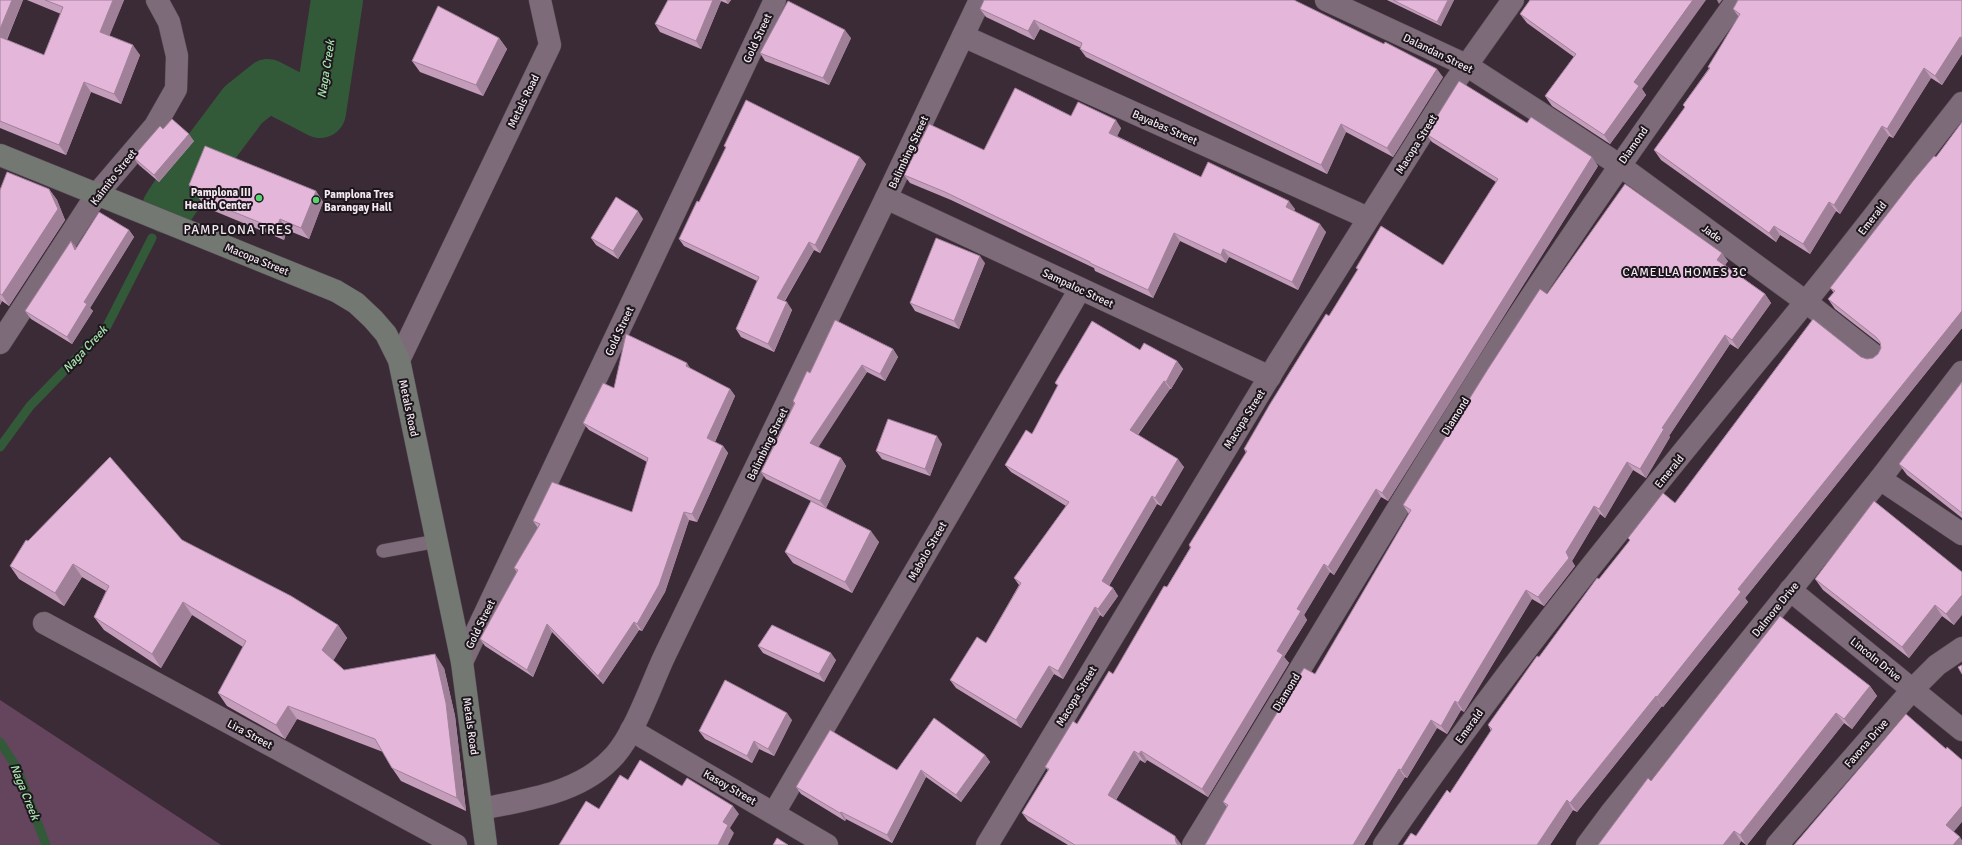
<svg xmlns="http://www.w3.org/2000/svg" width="1962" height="845" font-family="Signika,sans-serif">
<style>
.green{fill:#65445e}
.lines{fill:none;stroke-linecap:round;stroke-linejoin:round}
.stream{stroke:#335a38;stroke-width:9}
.river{stroke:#335a38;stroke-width:52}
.lane-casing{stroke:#584b56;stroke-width:14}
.street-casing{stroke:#584b56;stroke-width:23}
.secondary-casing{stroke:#584b56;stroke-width:23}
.lane{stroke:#7e6b7a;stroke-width:13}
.street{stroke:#7e6b7a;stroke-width:22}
.secondary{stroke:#737872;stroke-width:22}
.wall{fill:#c49dbb}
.shaded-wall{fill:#a08099}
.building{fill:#e4b7da;stroke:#a08099}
.poi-dot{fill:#58d570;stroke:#1d161c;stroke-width:1.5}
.labels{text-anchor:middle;stroke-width:4;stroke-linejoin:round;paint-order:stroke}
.street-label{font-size:11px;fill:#f4e9f1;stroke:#1d161c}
.poi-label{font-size:11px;font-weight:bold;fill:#f4e9f1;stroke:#1d161c;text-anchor:end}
.water-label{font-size:12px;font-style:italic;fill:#a6e5ac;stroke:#1d161c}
.neighbourhood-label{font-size:12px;letter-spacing:1px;fill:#f4e9f1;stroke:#1d161c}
.quarter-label{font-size:13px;letter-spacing:1px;fill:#f4e9f1;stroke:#1d161c}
</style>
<rect width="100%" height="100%" fill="#3b2b37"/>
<!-- green -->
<polygon class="green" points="0,700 221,845 0,845"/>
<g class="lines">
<!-- stream -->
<g class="stream">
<polyline points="0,447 30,406 106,328 152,238"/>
<polyline points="0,742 17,768 46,845"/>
</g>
<!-- river -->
<polyline class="river" points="168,208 183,185 243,105 268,85 320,112 337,0"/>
<defs>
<polyline id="lane" points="383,551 437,541"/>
<g id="street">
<polyline points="1326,0 1466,65 1545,116 1619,165 1806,302 1875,356"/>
<polyline points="963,36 1368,218"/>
<polyline points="886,198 1270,377"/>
<polyline points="0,343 97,194 155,126 176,89 177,56 169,22 157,0"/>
<polyline points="399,360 550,45 540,0"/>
<polyline points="1880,479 1962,534"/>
<polyline points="1790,590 1962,730"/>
<polyline points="44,623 456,845"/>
<polyline points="462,662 775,0"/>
<polyline points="631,730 827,845"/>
<path d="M 482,809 C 529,799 582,793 615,755 C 635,732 651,685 664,657 L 886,198 L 980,0"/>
<polyline points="774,813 1080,289"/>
<polyline points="987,845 1279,361 1452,86 1513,0"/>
<path d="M 1193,845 C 1290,687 1384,528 1483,371 C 1563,245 1650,122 1737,0"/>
<path d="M 1384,845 C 1513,656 1660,480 1804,304 C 1858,238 1909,170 1962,103"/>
<polyline points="1587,845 1610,814 1880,479 1962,372"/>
<polyline points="1777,845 1913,689 1937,665 1962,648"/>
</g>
<polyline id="secondary" points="0,155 336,291 356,303 373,319 386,334 399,360 462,662 486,845"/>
</defs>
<!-- lane casing -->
<use href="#lane" class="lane-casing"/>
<!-- street casing -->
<use href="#street" class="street-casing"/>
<!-- secondary casing -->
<use href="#secondary" class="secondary-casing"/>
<!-- lane -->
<use href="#lane" class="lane"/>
<!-- street -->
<use href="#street" class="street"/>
<!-- secondary -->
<use href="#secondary" class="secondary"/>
</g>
<!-- wall -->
<g class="wall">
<polygon points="0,0 23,0 7,40 44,55 61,14 27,0 124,0 109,36 140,55 121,104 91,92 66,155 0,128"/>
<polygon points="668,0 731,0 728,4 721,1 701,49 660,32 655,24"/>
<polygon points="1387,0 1454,0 1441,26"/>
<polygon points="1962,0 1962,54 1942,85 1931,78 1893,138 1889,136 1840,214 1836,211 1810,254 1780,235 1776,242 1661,160 1654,150 1685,108 1683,105 1709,68 1708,67 1739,17 1733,9"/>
<polygon points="980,9 1443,77 1393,157 1346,132 1327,174 1086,57 1080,49 1081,48 1040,29 1034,40 986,17"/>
<polygon points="1520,14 1642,89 1646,95 1610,144 1552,106 1545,96 1574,57 1527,23"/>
<polygon points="499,38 507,49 483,96 420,72 412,61"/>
<polygon points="851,38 829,85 765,61 760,53"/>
<polygon points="1071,116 1121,128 1117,136 1201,177 1295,209 1294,211 1326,232 1298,290 1229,257 1226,263 1180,241 1153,298 1095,271 1094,268 951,200 910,183 904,175 984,150"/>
<polygon points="163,129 194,141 159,182 139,165 133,157"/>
<polygon points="1426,134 1598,166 1388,501 1381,497 1334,575 1330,572 1304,615 1307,620 1284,657 1289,663 1208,797 1147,760 1145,763 1140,760 1116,800 1181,845 1068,845 1028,821 1022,813 1048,770 1045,767 1077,724 1113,674 1167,587 1190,548 1189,545 1246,453 1244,449 1329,316 1358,270 1356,268 1443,265 1496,182 1432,142"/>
<polygon points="724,146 866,164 820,253 814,250 785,301 792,310 774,352 741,337 736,329 757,281 684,246 679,239 699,202 726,148"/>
<polygon points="189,185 316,191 323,202 309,239 287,230 284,240 207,208 199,198 200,197 196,196"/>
<polygon points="49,189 57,200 65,220 9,306 2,301 0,305 0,190"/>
<polygon points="643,219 618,259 596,245 591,238"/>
<polygon points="129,230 134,237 90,308 93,311 72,344 31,319 25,311 76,248"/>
<polygon points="1728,261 1725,265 1765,294 1771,303 1738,349 1730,344 1669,436 1670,437 1646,478 1633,470 1605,518 1600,514 1572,561 1575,566 1544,606 1532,599 1464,712 1461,710 1447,734 1437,728 1407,778 1405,777 1364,845 1205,845 1227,807 1223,802 1315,674 1409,514 1403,505 1547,294"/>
<polygon points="985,263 959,329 915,311 910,303"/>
<polygon points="1830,288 1962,328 1745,598 1748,602 1663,707 1662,706 1577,812 1573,810 1550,845 1403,845 1416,836 1450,793 1491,731 1488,725 1539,657 1599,579 1630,541 1628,538 1675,503 1861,357 1867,359 1873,358 1878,354 1881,348 1880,344 1835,309 1828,299 1834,293"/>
<polygon points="893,349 898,357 885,381 867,372 818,447 841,458 846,466 826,508 879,542 852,593 793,563 785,552 811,501 766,479 761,472 794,404 793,401 810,373"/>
<polygon points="1140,350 1177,361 1183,369 1171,389 1170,389 1138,435 1184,467 1161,506 1157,504 1109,586 1113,588 1118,596 1103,617 1100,615 1063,679 1054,674 1021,728 956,688 950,680 986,643 1019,585 1014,578 1066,506 1011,472 1005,465 1032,434 1058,386 1055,383"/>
<polygon points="691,369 730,389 735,396 715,442 723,446 728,453 697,522 689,520 665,592 642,631 639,630 603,684 552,632 533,677 485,646 480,639 517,572 514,568 538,528 533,521 632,512 647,462 589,430 583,423 614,388"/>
<polygon points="1962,382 1962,518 1907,475 1899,464"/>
<polygon points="942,444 930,476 882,459 876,451"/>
<polygon points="182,540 338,625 347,638 333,660 344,670 444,668 455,716 466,811 401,781 392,768 383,752 297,719 285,739 227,706 218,693 243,647 192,615 161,668 104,630 94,617 106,591 82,577 64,606 19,579 10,566 28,541"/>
<polygon points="1962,572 1954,625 1942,616 1909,658 1823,590 1815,579"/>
<polygon points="758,646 836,660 824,682 763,653"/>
<polygon points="1870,686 1877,696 1852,729 1844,723 1747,845 1746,845 1741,841 1739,845 1598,845 1651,781"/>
<polygon points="792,720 774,756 759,749 752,763 705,739 699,731"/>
<polygon points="985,755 990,762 961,802 926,777 892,843 846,819 845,821 801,794 796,787"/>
</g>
<!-- shaded-wall -->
<g class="shaded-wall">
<polygon points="12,0 23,0 4,46 0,40 0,29"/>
<polygon points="113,0 124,0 107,42 100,32"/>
<polygon points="713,0 720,0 721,1 701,49 696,41"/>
<polygon points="726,0 731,0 728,4"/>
<polygon points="1448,0 1454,0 1441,26 1437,22"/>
<polygon points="1693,0 1706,0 1642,89 1646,95 1610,144 1604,135 1634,82"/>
<polygon points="1717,0 1722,0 1719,4"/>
<polygon points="1034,20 1040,29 1034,40 1028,31"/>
<polygon points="845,30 851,38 829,85 823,78"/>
<polygon points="1960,37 1962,39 1962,54 1942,85 1935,76"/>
<polygon points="499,38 507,49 483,96 476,85"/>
<polygon points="133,45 140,55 121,104 114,94"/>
<polygon points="1924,68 1931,78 1893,138 1887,129"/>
<polygon points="1437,69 1443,77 1393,157 1387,148"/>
<polygon points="84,82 91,92 66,155 59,145"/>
<polygon points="1116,120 1121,128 1115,141 1109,133"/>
<polygon points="1341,124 1346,132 1327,174 1321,165"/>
<polygon points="1882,126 1889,136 1840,214 1834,205"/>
<polygon points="189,134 194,141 159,182 154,175"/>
<polygon points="860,157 866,164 820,253 815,245"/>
<polygon points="1592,157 1598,166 1388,501 1382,493"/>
<polygon points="49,189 57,200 65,220 9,306 2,295"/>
<polygon points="316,191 323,202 309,239 301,228"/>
<polygon points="1289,201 1295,209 1292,215 1286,207"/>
<polygon points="1829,202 1836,211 1810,254 1803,244"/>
<polygon points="638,211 643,219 618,259 613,251"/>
<polygon points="280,219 287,230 284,240 276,229"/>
<polygon points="1320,224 1326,232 1298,290 1292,282"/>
<polygon points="1774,226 1780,235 1776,242 1769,233"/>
<polygon points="129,230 134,237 90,308 93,311 72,344 67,337 84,302"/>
<polygon points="1174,233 1180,241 1153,298 1148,290"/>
<polygon points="71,241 77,248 75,250"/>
<polygon points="809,242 814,250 782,305 777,298"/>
<polygon points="1223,249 1229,257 1226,263 1221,255"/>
<polygon points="1722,253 1728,261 1723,268 1717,260"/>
<polygon points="980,256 985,263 959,329 954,321"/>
<polygon points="1765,294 1771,303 1738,349 1732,340"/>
<polygon points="0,299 2,301 0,305"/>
<polygon points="787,302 792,310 774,352 768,344"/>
<polygon points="1962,311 1962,328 1745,598 1748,602 1663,707 1657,697 1738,589"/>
<polygon points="1725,335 1730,344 1669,436 1670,437 1646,478 1640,469 1662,428"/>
<polygon points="893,349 898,357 885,381 880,374"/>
<polygon points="1177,361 1183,369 1171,389 1166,382"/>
<polygon points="687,363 692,371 686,366"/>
<polygon points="862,365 867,372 816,451 810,443"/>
<polygon points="1164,381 1170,389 1135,438 1130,430"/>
<polygon points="730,389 735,396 713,446 707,438"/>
<polygon points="937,436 942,444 930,476 925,469"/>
<polygon points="723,446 728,453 697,522 692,514"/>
<polygon points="841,458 846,466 826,508 820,501"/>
<polygon points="1178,459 1184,467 1161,506 1155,498"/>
<polygon points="1627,462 1633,470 1605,518 1599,509"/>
<polygon points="1376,489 1381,497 1334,575 1328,567"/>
<polygon points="1152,496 1157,504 1107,589 1102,581"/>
<polygon points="1594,506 1600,514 1572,561 1575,566 1544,606 1538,597"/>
<polygon points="684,512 689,520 665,592 642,631 637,624"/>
<polygon points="871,531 879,542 852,593 845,582"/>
<polygon points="73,564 82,577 64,606 55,593"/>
<polygon points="1324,564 1330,572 1304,615 1307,620 1284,657 1289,663 1208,797 1202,789 1277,651 1297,609"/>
<polygon points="1113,588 1118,596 1103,617 1098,609"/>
<polygon points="1526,590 1532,599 1464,712 1458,703"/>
<polygon points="1962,595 1962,615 1954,625 1946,614"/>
<polygon points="183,602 192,615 161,668 152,654"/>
<polygon points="1935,605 1942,616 1909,658 1902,647"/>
<polygon points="1095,607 1100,615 1063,679 1058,671"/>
<polygon points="634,622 639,630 603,684 598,676"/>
<polygon points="547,624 552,632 533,677 527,670"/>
<polygon points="338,625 347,638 332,663 322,650"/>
<polygon points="831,653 836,660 824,682 819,674"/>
<polygon points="435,654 444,668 455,716 466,811 457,798"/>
<polygon points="1049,666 1054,674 1021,728 1016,720"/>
<polygon points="1870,686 1877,696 1852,729 1844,719"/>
<polygon points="1656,696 1662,706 1577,812 1570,803"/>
<polygon points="1455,701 1461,710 1447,734 1441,726"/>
<polygon points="288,706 297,719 285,739 276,725"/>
<polygon points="787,713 792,720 774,756 768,749"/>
<polygon points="1836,713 1844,723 1747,845 1746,845 1740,835"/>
<polygon points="1431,720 1437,728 1407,778 1401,770"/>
<polygon points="754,741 759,749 752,763 747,756"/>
<polygon points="1134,751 1140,760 1114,803 1108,795"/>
<polygon points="1141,751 1147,760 1145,763 1139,754"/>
<polygon points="985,755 990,762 961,802 956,795"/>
<polygon points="1399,769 1405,777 1364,845 1353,845"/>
<polygon points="921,770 926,777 892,843 887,835"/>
<polygon points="1567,800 1573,810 1550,845 1537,845"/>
<polygon points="733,806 739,814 730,828 734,833 728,845 718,845 723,822"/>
<polygon points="1962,806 1962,822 1952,834 1946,825"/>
<polygon points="841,812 846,819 845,821 840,813"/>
<polygon points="1734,831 1741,841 1739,845 1723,845"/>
<polygon points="1175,836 1181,844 1181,845 1178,845 1176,842"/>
<polygon points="1960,837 1962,840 1962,845 1953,845"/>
</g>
<!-- building -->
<g class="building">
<polygon points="0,0 12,0 0,29"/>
<polygon points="45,0 113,0 100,32 133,45 114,94 84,82 59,145 0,121 0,37 44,55 63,7"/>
<polygon points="668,0 713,0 696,41 655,24"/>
<polygon points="984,0 1294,0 1384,44 1385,42 1437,69 1387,148 1341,124 1321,165 1080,49 1082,43 1034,20 1028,31 980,9"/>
<polygon points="1393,0 1448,0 1437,22"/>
<polygon points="1530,0 1693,0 1634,82 1639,86 1604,135 1545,96 1576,54 1520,14"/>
<polygon points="1738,0 1962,0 1962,38 1960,37 1935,76 1924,68 1887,129 1882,126 1834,205 1829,202 1803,244 1774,226 1769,233 1654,150 1685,107 1683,105 1710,68 1708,67 1740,14 1733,9"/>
<polygon points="788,1 845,30 823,78 760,53"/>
<polygon points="438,6 499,38 476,85 412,61"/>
<polygon points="1459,81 1527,123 1531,117 1592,157 1382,493 1376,489 1328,567 1324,564 1297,609 1301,611 1277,651 1283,655 1202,789 1141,751 1139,754 1134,751 1108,795 1175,836 1176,842 1178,845 1075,845 1022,813 1049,769 1045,767 1073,721 1077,724 1109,671 1113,674 1164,586 1167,587 1191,547 1189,545 1247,451 1244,449 1270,404 1326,314 1329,316 1358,269 1356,268 1381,226 1443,265 1498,179 1426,134"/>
<polygon points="1015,88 1071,116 1078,102 1116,120 1109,133 1201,177 1208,162 1289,201 1286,207 1320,224 1292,282 1223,249 1221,255 1174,233 1148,290 1090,263 1090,262 945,192 904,175 929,124 984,150"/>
<polygon points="746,100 860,157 815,245 809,242 777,298 787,302 768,344 736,329 759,277 679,239 697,201 699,202 726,147 724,146"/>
<polygon points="172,119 189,134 154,175 133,157 160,126 163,129"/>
<polygon points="1962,122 1962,311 1738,589 1741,592 1657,697 1656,696 1570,803 1567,800 1537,845 1403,845 1411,833 1416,836 1447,790 1450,793 1492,729 1488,725 1537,656 1539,657 1597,578 1599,579 1630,540 1628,538 1663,493 1675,503 1813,319 1861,357 1867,359 1873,358 1878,354 1881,348 1880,342 1876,337 1828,299 1835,291 1830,288 1913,181 1934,156 1936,157"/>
<polygon points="205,146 316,191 301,228 280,219 276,229 199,198 203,190 189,185"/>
<polygon points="7,172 49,189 58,209 2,295 0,294 0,190"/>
<polygon points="1625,184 1722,253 1717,260 1765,294 1732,340 1725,335 1662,428 1664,429 1640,469 1627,462 1599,509 1594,506 1566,552 1569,558 1538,597 1526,590 1458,703 1455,701 1441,726 1431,720 1401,770 1399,769 1353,845 1205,845 1228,805 1223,802 1304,668 1315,674 1411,510 1403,505 1488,369 1540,289 1547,294"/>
<polygon points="616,197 638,211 613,251 591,238"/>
<polygon points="99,212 129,230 84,302 87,304 67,337 25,311 71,241 75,250"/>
<polygon points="936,238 980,256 954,321 910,303"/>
<polygon points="835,320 893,349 880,374 862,365 810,443 841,458 820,501 761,472 795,403 793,401 807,371 810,373"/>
<polygon points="1092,321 1140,350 1144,343 1177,361 1166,382 1164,381 1130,430 1178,459 1155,498 1152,496 1102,581 1113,588 1098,609 1095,607 1058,671 1049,666 1016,720 950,680 977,637 986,643 1021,583 1014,578 1069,502 1005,465 1026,430 1032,434 1058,385 1055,383"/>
<polygon points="626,334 687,363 686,366 730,389 707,438 723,446 692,514 684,512 659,585 637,624 634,622 598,676 547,624 527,670 480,639 518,570 514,568 540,524 533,521 552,482 632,512 648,458 583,423 603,383 614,388"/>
<polygon points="1962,382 1962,513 1899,464"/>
<polygon points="888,419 937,436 925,469 876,451"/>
<polygon points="110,457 182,540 291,596 338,625 322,650 344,670 435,654 446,703 457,798 392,768 375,739 288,706 276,725 218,693 246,641 183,602 152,654 94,617 109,586 73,564 55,593 10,566 26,540 28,541"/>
<polygon points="811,501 871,531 845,582 785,552"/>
<polygon points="1874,501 1962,572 1962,595 1946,614 1935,605 1902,647 1815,579"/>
<polygon points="1780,616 1870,686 1844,719 1836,713 1740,835 1734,831 1723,845 1598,845 1648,778 1651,781"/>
<polygon points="772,625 831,653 819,674 758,646"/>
<polygon points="1962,665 1962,674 1958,667"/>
<polygon points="725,680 787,713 768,749 754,741 747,756 699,731"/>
<polygon points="1906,714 1946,749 1947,747 1962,760 1962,806 1946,825 1960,837 1953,845 1794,845"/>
<polygon points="934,718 985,755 956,795 921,770 887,835 841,812 840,813 796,787 830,730 897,770"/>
<polygon points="640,760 682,786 687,778 733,806 723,822 728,825 718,845 559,845 586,801 599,809 620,775 628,780"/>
<polygon points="777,838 788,845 773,845"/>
</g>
<!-- markers -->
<g class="poi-dot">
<circle cx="259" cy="198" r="4"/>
<circle cx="316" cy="200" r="4"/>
</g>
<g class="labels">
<!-- street labels -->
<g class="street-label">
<text transform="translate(757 38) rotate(-65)" y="4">Gold Street</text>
<text transform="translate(1438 53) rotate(26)" y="4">Dalandan Street</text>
<text transform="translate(523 101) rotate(-64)" y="4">Metals Road</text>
<text transform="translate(1165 127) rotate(24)" y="4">Bayabas Street</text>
<text transform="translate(1416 144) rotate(-58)" y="4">Macopa Street</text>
<text transform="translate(1633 145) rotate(-55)" y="4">Diamond</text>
<text transform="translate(908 152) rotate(-65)" y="4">Balimbing Street</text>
<text transform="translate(113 177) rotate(-52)" y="4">Kaimito Street</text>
<text transform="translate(1872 218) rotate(-52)" y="4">Emerald</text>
<text transform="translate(1712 233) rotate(36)" y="4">Jade</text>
<text transform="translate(257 259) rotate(22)" y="4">Macopa Street</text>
<text transform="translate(1078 288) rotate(25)" y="4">Sampaloc Street</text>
<text transform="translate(619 331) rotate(-65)" y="4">Gold Street</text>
<text transform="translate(409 408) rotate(78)" y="4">Metals Road</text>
<text transform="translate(1455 416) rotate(-58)" y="4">Diamond</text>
<text transform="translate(1244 419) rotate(-58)" y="4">Macopa Street</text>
<text transform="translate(767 444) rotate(-64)" y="4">Balimbing Street</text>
<text transform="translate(1669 471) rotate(-51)" y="4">Emerald</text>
<text transform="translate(927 551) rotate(-60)" y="4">Mabolo Street</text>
<text transform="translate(1775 609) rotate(-51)" y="4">Dalmore Drive</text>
<text transform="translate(480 624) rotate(-64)" y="4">Gold Street</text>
<text transform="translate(1876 659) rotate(39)" y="4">Lincoln Drive</text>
<text transform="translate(1286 692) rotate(-59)" y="4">Diamond</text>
<text transform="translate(1076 696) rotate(-59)" y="4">Macopa Street</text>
<text transform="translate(471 726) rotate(82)" y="4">Metals Road</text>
<text transform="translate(1469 726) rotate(-54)" y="4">Emerald</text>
<text transform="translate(250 734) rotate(28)" y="4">Lira Street</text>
<text transform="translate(1866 743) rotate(-49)" y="4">Favona Drive</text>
<text transform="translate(730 787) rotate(30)" y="4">Kasoy Street</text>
</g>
<!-- poi labels -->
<g class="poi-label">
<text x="251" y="196">Pamplona III<tspan x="251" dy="13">Health Center</tspan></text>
<text x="324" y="198" text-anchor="start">Pamplona Tres<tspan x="324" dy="13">Barangay Hall</tspan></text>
</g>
<!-- water labels -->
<g class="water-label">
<text transform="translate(326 69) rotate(-81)" y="4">Naga Creek</text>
<text transform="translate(85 349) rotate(-47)" y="4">Naga Creek</text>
<text transform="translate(25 792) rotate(68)" y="4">Naga Creek</text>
</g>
<!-- neighbourhood labels -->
<g class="neighbourhood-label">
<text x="1685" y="276">CAMELLA HOMES 3C</text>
</g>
<!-- quarter labels -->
<g class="quarter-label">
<text x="238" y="234">PAMPLONA TRES</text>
</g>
</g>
</svg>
